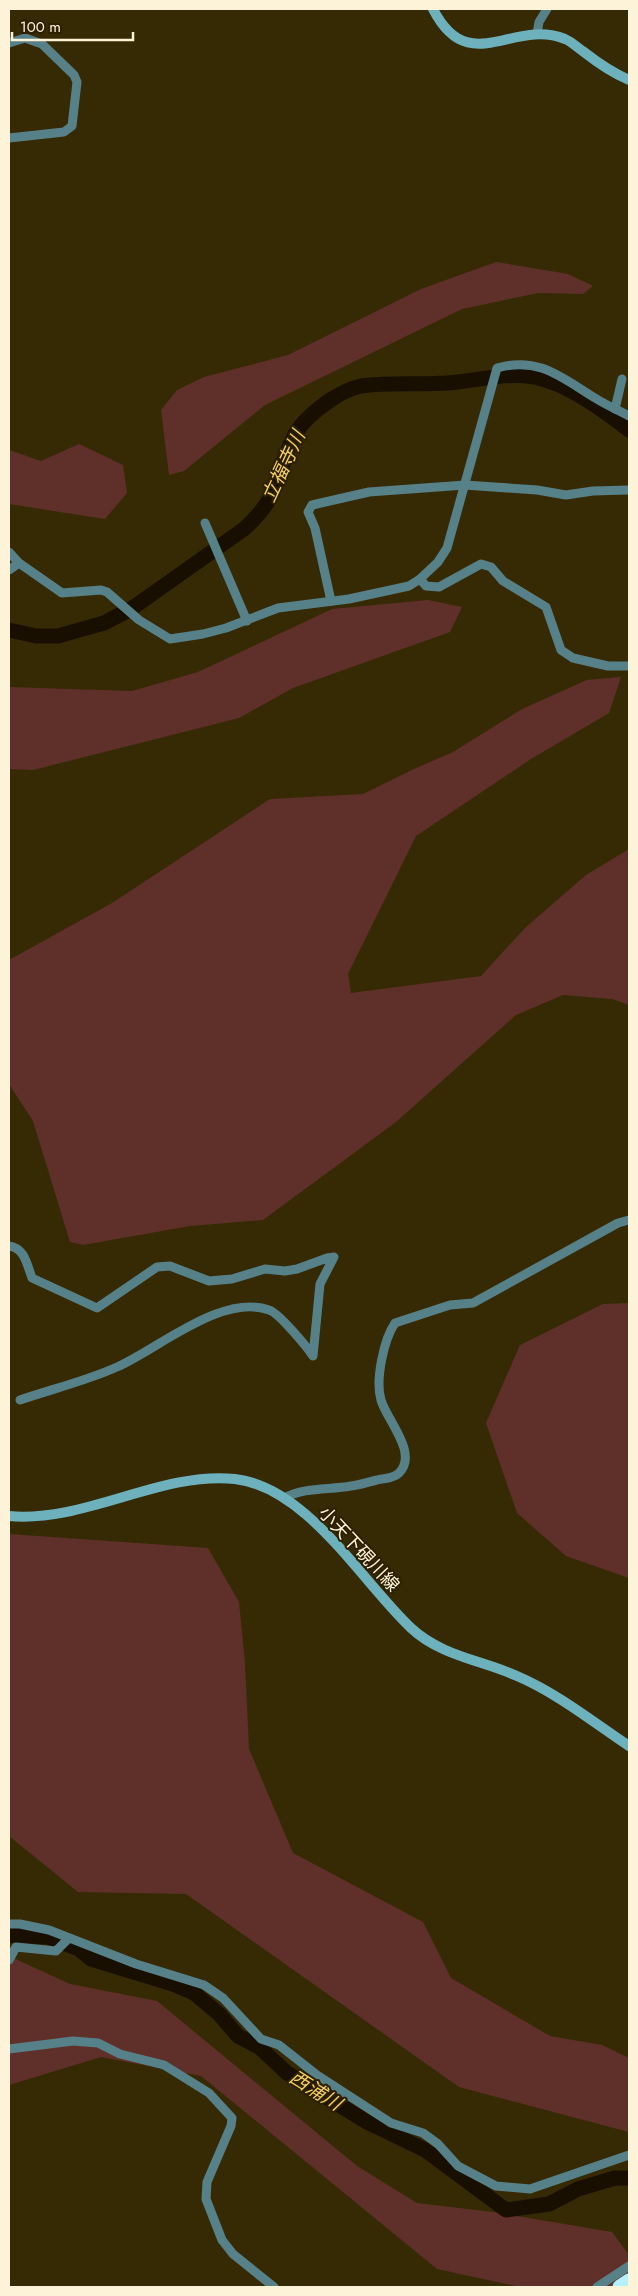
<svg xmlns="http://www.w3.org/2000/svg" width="638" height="2296" font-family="Jost,'Noto Sans JP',sans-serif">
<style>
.green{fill:#5f3029}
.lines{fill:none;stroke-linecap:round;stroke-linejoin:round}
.river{stroke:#180f00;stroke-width:15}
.minor{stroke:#578188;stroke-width:9}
.secondary{stroke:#6db1bd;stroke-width:10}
.motorway{stroke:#b4f1fc;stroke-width:15}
.labels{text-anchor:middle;stroke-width:4;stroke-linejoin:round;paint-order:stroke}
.street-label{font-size:18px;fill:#fdf3d8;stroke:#2c2000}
.water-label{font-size:19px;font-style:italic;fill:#f6cf61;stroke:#2c2000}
</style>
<rect width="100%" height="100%" fill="#362a04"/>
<!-- green -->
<g class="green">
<polygon points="496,262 568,274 593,286 583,294 538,293 462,309 265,405 184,471 169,475 161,410 177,390 204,377 288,355 421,289"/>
<polygon points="79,444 123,465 127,493 105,519 9,504 9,450 41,461"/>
<polygon points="428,600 462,607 450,632 293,688 239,718 33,770 9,769 9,687 132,691 198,672 332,609"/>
<polygon points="621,677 609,713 531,759 416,836 348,974 351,993 481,976 525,928 586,875 629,849 629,1005 612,999 563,995 516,1015 396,1122 263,1220 190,1226 83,1245 70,1242 33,1121 9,1084 9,960 112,903 270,799 363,794 414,769 453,752 522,709 587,680"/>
<polygon points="629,1303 629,1578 566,1556 517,1513 486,1423 520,1345 603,1304"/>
<polygon points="9,1534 208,1548 239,1602 245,1663 249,1749 293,1853 423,1922 451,1978 550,2036 602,2045 629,2058 629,2132 459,2087 186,1894 78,1892 9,1836"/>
<polygon points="9,1956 70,1984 157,2001 357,2166 417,2203 493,2212 612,2232 629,2255 629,2287 520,2287 437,2269 201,2076 101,2057 9,2085"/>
</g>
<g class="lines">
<!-- river -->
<g class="river">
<path d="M 9,630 L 36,636 L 58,636 L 104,623 L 131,609 L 244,529 C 255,519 266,507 272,494 C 284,469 286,439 307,419 C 320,406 342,390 361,386 C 389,382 419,385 448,383 C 477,381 504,372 534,377 C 568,384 602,409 629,430"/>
<polyline points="9,1935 48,1937 79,1949 91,1959 173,1984 194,1993 219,2014 238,2036 259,2047 287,2073 367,2122 425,2150 506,2210 549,2204 578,2189 615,2178 629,2178"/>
</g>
<!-- minor -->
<g class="minor">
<polyline points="537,34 539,22 547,9"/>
<polyline points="9,43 25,38 42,44 74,75 77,82 72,126 64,132 9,138"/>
<polyline points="615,409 622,379"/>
<polyline points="205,523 247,621"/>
<path d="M 9,552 L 19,563 L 62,593 L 101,590 L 107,592 L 139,620 L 170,639 L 203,634 L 226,628 L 278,608 L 349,599 L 409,586 L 420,579 L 438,562 L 447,548 L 497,368 C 539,356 562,378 595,398 C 606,405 618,410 629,416"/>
<polyline points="9,570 19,563"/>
<polyline points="420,579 426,586 439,587 481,564 491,567 503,581 546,607 561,650 573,658 608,666 629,666"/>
<polyline points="331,601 315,528 308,512 312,505 369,492 465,485 537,490 566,495 593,491 629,490"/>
<path d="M 9,1246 C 25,1248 27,1265 32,1278 L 97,1308 L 157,1267 L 170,1266 L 209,1281 L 232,1279 L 265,1269 L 285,1271 L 297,1269 L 327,1258 L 334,1257 L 320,1284 L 313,1356 C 307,1347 279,1313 269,1310 C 222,1293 158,1349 117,1367 C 86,1381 52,1389 20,1400"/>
<path d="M 284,1498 C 305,1487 328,1490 351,1486 C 360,1485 368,1482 377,1480 C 384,1478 393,1479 399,1473 C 419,1453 386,1419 381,1400 C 375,1380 384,1339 395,1323 L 450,1305 L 473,1303 L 618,1223 L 629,1220"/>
<polyline points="9,1924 20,1924 49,1930 136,1964 204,1985 223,1998 261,2039 279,2045 317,2075 391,2123 423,2133 438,2144 458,2166 496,2186 530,2189 629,2155"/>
<polyline points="9,1960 16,1947 56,1951 69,1938"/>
<polyline points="9,2049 73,2041 98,2043 120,2054 164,2065 209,2093 232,2118 231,2126 207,2182 206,2199 222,2240 233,2254 274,2287"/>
<polyline points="597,2287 629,2266"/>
</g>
<!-- secondary -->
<g class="secondary">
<path d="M 433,9 C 469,79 512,18 565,39 C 572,42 578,48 584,52 C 598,63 613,73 629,80"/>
<path d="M 9,1516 C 85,1523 161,1471 235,1479 C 307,1487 362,1582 411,1628 C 441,1656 481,1660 517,1676 C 557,1693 593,1722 629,1746"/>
</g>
<!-- motorway -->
<polyline class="motorway" points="620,2287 629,2281"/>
</g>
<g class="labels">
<!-- street labels -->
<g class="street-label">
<text transform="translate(359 1549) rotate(47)" y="6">小天下硯川線</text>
</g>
<!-- water labels -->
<g class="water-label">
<text transform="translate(283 466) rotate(-65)" y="7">立福寺川</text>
<text transform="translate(316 2090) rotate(32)" y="7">西浦川</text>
</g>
</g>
<!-- border -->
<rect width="638" height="2296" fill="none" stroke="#fdf3d8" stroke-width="20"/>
<!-- scale -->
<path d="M12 32v8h121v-8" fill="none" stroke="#fdf3d8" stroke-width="2.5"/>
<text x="20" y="32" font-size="15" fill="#fdf3d8" stroke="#2c2000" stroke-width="4" paint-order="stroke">100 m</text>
</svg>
